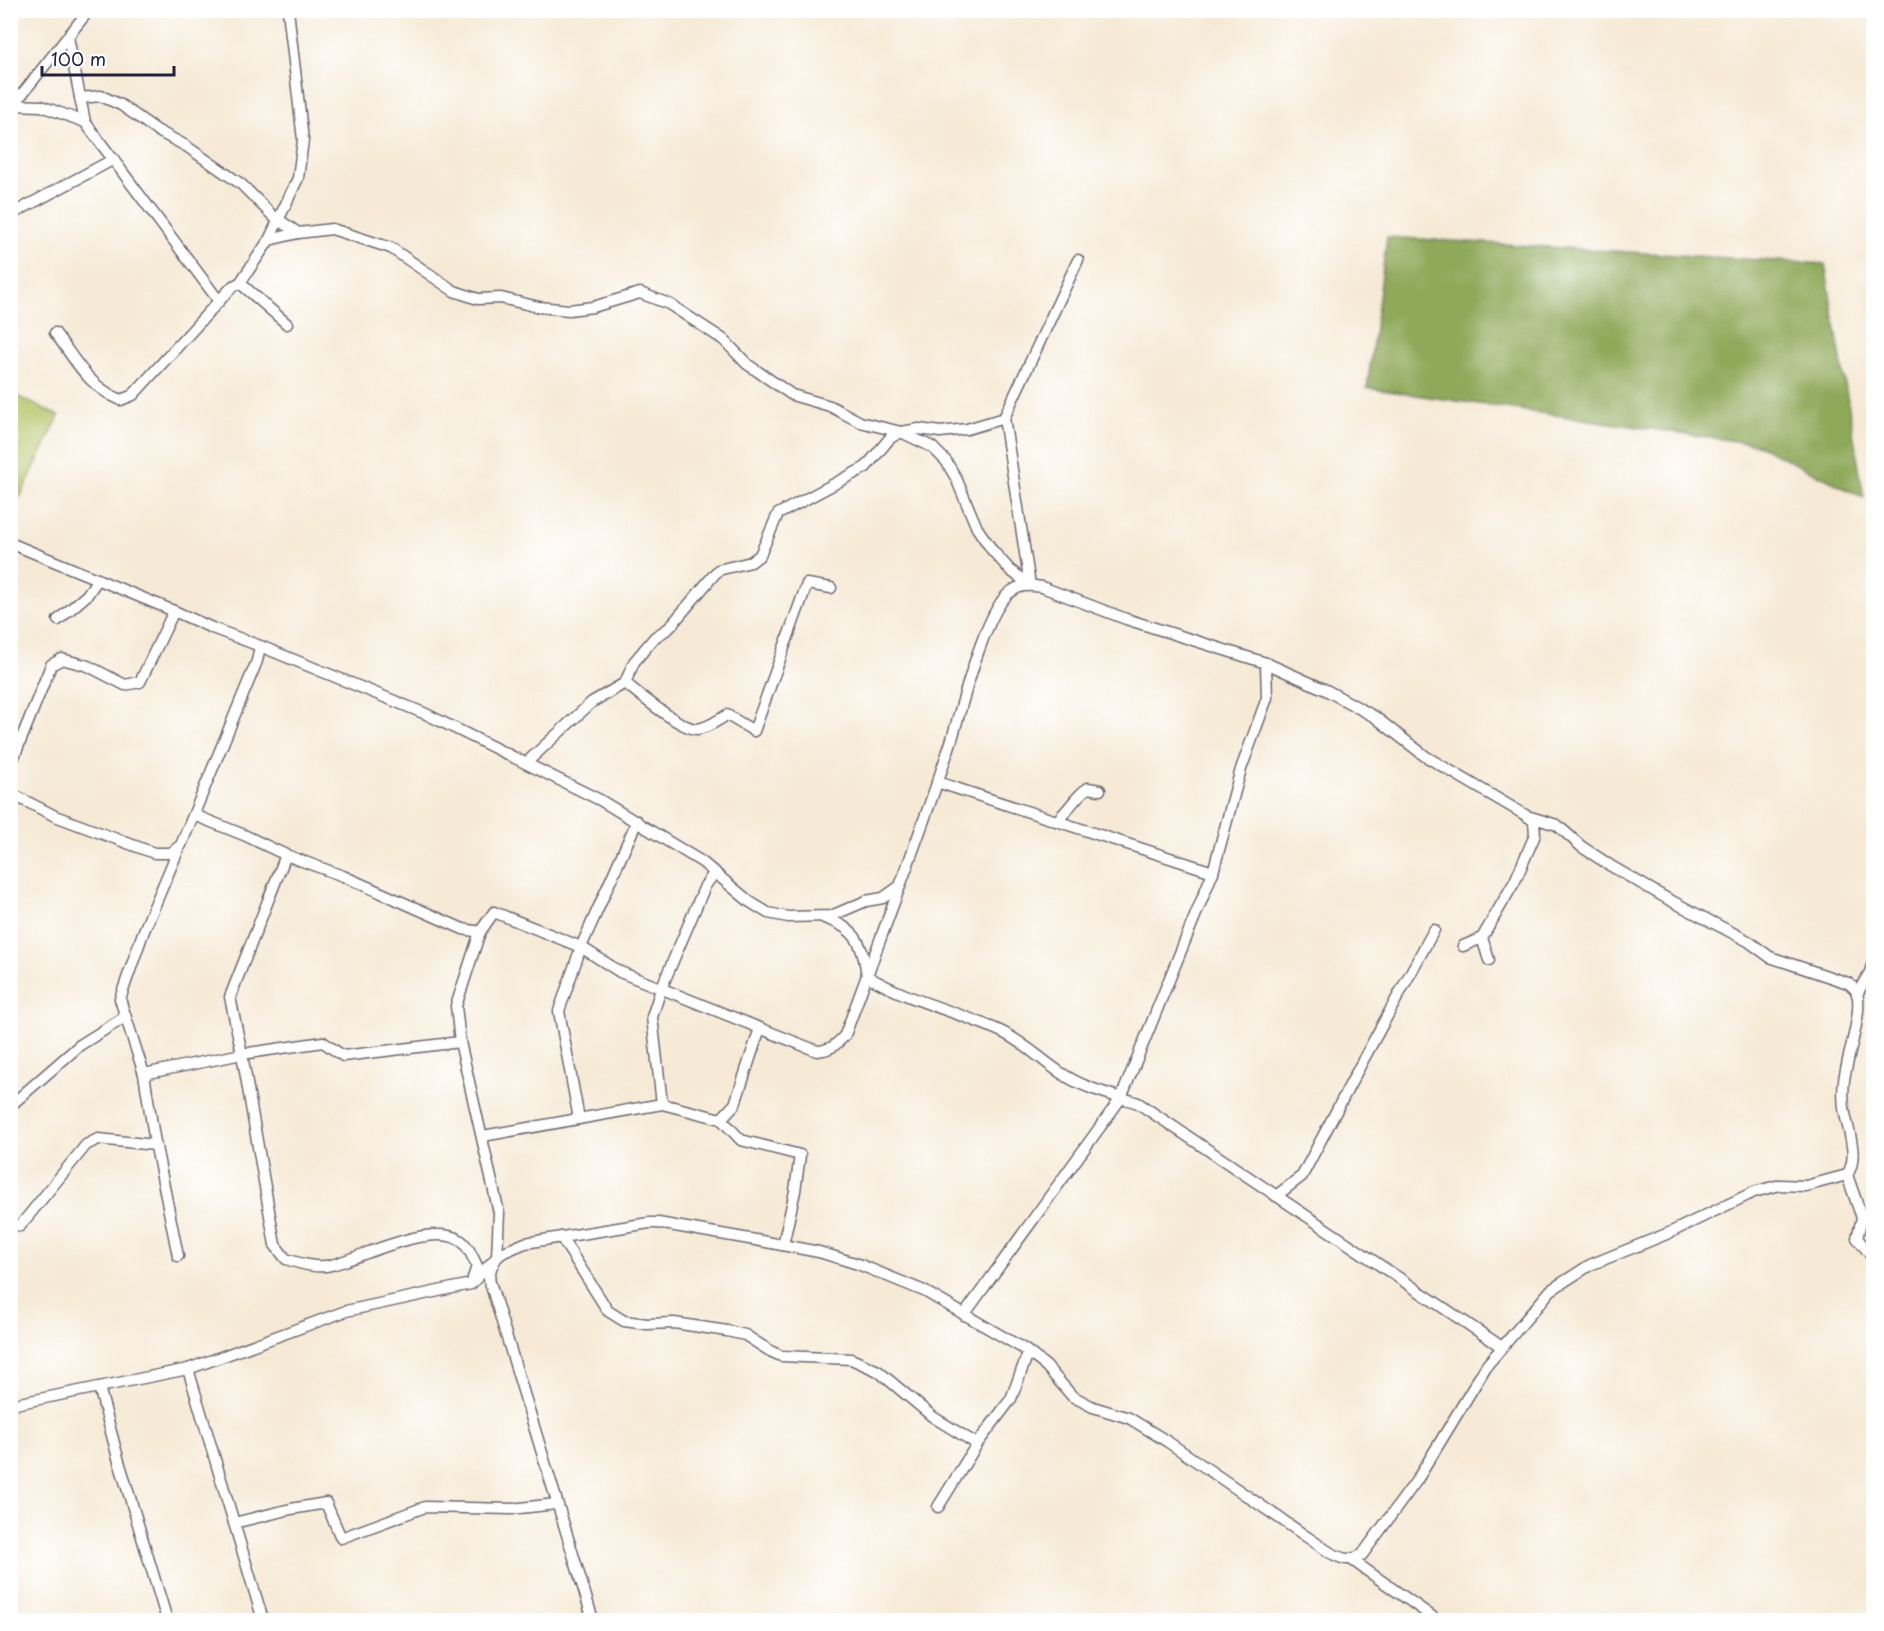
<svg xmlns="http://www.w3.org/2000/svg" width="1884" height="1631" font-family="'Playpen Sans',sans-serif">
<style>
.green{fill:#b4c365;stroke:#6b7250;stroke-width:1.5}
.forest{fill:#8fa95a;stroke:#58664a;stroke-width:1.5}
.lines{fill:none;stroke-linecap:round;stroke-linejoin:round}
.street-casing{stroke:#6c6871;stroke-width:13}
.street{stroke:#fff;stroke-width:10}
</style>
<rect width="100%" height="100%" fill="#fff"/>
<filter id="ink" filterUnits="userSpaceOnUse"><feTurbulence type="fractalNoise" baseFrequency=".0167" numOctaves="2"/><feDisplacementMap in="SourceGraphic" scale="12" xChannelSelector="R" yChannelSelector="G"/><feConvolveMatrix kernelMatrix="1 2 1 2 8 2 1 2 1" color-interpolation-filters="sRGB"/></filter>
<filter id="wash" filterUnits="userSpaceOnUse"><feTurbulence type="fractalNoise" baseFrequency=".008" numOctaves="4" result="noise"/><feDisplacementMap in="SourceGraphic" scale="24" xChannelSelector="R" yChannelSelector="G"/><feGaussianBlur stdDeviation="1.35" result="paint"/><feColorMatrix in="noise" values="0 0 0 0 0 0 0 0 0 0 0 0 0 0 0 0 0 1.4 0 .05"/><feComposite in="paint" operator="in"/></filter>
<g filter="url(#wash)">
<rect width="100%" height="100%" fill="#f6ead6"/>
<!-- green -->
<polygon class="green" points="10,393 59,416 20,497 11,493"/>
<!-- forest -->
<polygon class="forest" points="1387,237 1825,264 1864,498 1756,444 1367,388"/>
</g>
<g filter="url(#ink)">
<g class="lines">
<defs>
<g id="street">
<polyline points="68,37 85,122"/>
<polyline points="80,98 101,96 121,105 158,131 186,146 241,184 273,216 298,233"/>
<path d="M 13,105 L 41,106 L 85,122 L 219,301 L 133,395 L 121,400 C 87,386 76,360 55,333"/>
<polyline points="11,108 89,10"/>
<polyline points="10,215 114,159"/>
<polyline points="269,240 298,178 303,140 288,10"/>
<polyline points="240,283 269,240 298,233 332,229 391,248 454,291 478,299 501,298 539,307 569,310 593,307 640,293 669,304 724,340 747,364 792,395 830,406 860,422 901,432 932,447 946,461 956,478 977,528 992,550 1010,570 1030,585"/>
<polyline points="219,301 233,286 240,283 287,324"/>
<polyline points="10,543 174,611 140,682 125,685 88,666 62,659 51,665 10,767"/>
<polyline points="1030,585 1004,418 1078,260"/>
<polyline points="58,620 87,595 98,579"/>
<path d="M 260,646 L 426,714 L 600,800 L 702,862 L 750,902 L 768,913 L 788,917 L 831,916 L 866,901 L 883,898 L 900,886 C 918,837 936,788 952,739 C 962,705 984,616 1008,594 C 1019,584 1029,585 1042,587 L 1126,619 L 1266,663 L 1326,690 L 1375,717 L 1425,756 L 1527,816 L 1557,825 L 1582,847 L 1611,866 L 1666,898 L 1748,941 L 1770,957 L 1848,983 C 1852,986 1855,988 1857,993 C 1863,1012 1847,1058 1844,1080 C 1843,1089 1843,1099 1844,1108 C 1847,1129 1860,1156 1847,1175 L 1806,1186 L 1780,1185 L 1754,1192 L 1669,1233 L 1590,1265 L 1551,1290 L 1487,1365 L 1417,1480 L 1362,1555 C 1348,1562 1342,1559 1329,1552 L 1168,1442 L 1129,1418 L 1093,1407 L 1072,1396 L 1046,1366 L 1024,1349 L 924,1291 L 858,1264 L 819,1252 L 761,1241 L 658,1223 L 649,1223 L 525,1243 L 504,1252 L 497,1257 L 491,1268 L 489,1279 L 593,1620"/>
<polyline points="625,683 634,662 655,637 669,628 718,570 751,562 760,555 778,514 866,467 890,438 901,432 919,429 940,432 967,429 1004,418"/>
<path d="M 526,763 L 592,702 L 625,683 C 639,694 680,729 697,729 C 708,728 718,720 727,715 L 754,731 L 807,584 L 831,588"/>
<polyline points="937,782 1213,872 1241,769 1267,698 1266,663"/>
<polyline points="10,793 55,816 154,853 171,853 181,845 257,661 260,646 212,628 174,611"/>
<path d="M 194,815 L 244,835 L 286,855 L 343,876 L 463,929 L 480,932 L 494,912 L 581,947 L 620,972 L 817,1051 C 831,1050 836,1045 845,1035 L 900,886"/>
<path d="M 1056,821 C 1068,812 1075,796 1088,788 L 1100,790"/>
<path d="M 286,855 L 230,997 L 242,1054 L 275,1245 L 286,1259 C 299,1263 317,1269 331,1265 C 363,1257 430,1222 460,1240 C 468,1245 473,1258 477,1266 L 473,1278"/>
<path d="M 824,918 C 857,928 863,945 867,976 C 909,1001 956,1011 1000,1031 C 1022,1041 1040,1059 1061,1073 C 1085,1089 1110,1094 1138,1103 L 1502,1347"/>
<polyline points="1482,938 1489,960"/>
<polyline points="1463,946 1482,938 1515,881 1535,835 1534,821 1527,816"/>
<polyline points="1857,994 1870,972 1874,959"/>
<polyline points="144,1074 242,1054 323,1042 343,1056 460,1042"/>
<polyline points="662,1104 652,1017 661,989 705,886 715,872"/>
<polyline points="10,1106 80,1045 125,1017"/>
<polyline points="579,1119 559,1011 581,947 637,821"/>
<polyline points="721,1119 735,1104 760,1028"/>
<polyline points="483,1136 662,1104 721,1119 741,1140 800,1155 795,1191 783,1245"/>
<polyline points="1847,1175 1862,1218 1857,1238 1874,1259"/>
<polyline points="1276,1196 1302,1176 1361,1064 1434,930"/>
<polyline points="20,1226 86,1145 98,1139 155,1145"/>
<polyline points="561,1237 608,1311 624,1321 647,1324 674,1323 727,1331 745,1335 770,1351 781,1356 851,1359 878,1371 933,1417 977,1444"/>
<polyline points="178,1256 154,1137 144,1074 120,999 143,933 179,848"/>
<polyline points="964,1315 1121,1098 1213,872"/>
<polyline points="188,1369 263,1620"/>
<polyline points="99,1387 118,1458 167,1620"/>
<polyline points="10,1405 188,1369 346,1311 471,1284 497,1257 499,1213 460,1042 456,1006 480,932"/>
<polyline points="938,1507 977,1444 1011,1399 1028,1353"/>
<polyline points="234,1523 291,1509 326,1503 341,1538 425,1507 511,1509 556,1504"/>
<polyline points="1352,1560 1437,1620"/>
</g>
</defs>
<!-- street casing -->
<use href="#street" class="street-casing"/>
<!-- street -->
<use href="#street" class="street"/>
</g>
</g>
<!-- margin -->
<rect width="1884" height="1631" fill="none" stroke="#fff" stroke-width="36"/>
<!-- scale -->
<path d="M42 66v9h132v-9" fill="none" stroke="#22223b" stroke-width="3"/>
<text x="51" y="66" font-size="18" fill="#22223b" stroke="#ffffff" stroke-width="4.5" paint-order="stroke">100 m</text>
</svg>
